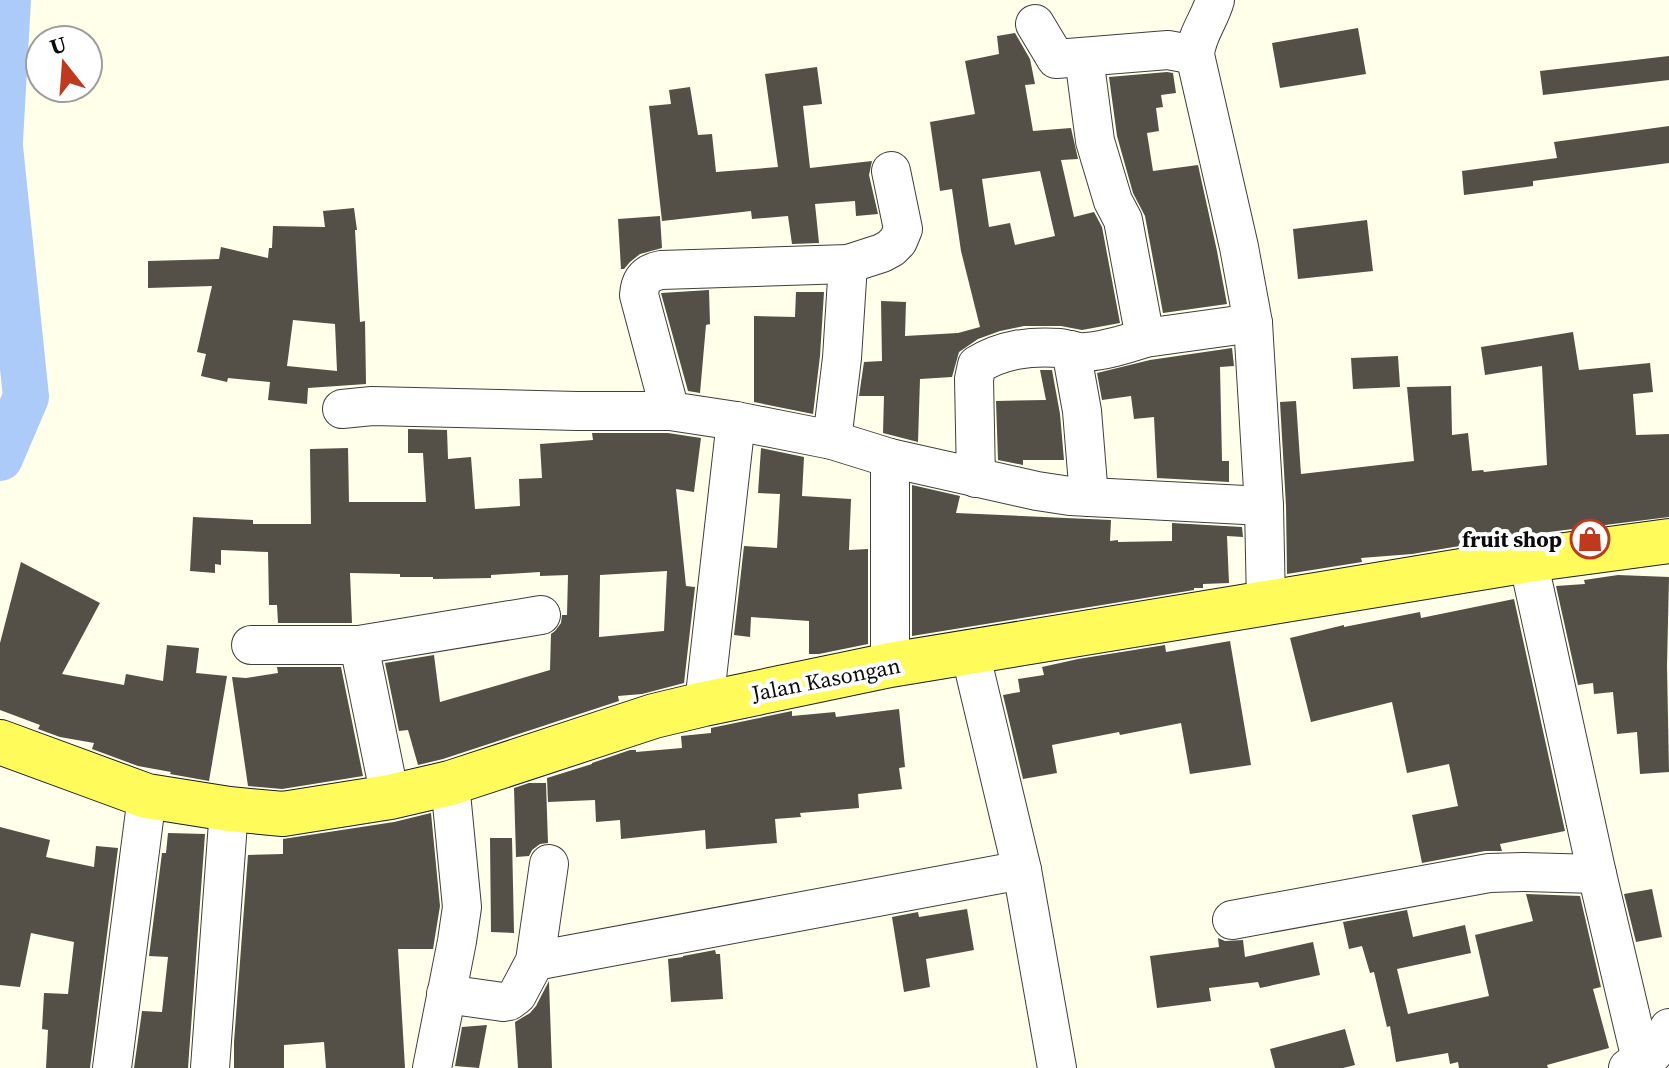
<svg xmlns="http://www.w3.org/2000/svg" width="1669" height="1068" font-family="'Source Serif 4',serif">
<style>
.lines{fill:none;stroke-linecap:round;stroke-linejoin:round}
.river{stroke:#accbf9;stroke-width:46}
.building{fill:#544f47;fill-rule:evenodd}
.minor-casing{stroke:#3e3e3e;stroke-width:40}
.major-casing{stroke:#1c1c1c;stroke-width:46}
.minor{stroke:#fff;stroke-width:38}
.major{stroke:#fffb5a;stroke-width:44}
.labels{text-anchor:middle;stroke-width:8;stroke-linejoin:round;paint-order:stroke}
.poi-label{font-size:22px;font-weight:bold;fill:#0b0b0b;stroke:#fff;text-anchor:end}
.street-label{font-size:22px;fill:#0b0b0b;stroke:#fff}
</style>
<rect width="100%" height="100%" fill="#ffffea"/>
<g class="lines">
<!-- river -->
<g class="river">
<polyline points="0,141 8,0"/>
<polyline points="0,147 26,397 0,458"/>
</g>
</g>
<!-- building -->
<g class="building">
<polygon points="1358,28 1366,74 1280,88 1272,43"/>
<path d="M 1015,33 L 1030,59 L 1035,84 L 1025,85 L 1033,131 L 1071,128 L 1078,159 L 1061,160 L 1074,217 L 1094,212 L 1102,227 L 1120,323 L 1082,330 L 1061,326 L 1024,326 L 1000,331 L 978,339 L 959,352 L 952,377 L 920,379 L 918,442 L 883,433 L 884,396 L 859,396 L 864,362 L 882,361 L 881,301 L 906,302 L 905,336 L 958,333 L 980,327 L 961,251 L 952,189 L 940,191 L 930,122 L 975,114 L 965,61 L 999,54 L 997,36 ZM 1040,171 L 1055,236 L 1015,245 L 1010,223 L 989,227 L 982,179 Z"/>
<polygon points="1669,56 1669,80 1543,95 1540,71"/>
<polygon points="817,67 822,104 803,106 810,168 872,161 869,175 878,214 856,216 855,201 815,204 819,243 792,244 788,216 752,219 751,211 662,221 649,106 671,104 669,90 690,87 698,135 712,134 716,172 778,167 765,74"/>
<polygon points="1167,72 1173,73 1176,93 1161,95 1163,107 1156,108 1159,131 1147,133 1153,171 1198,165 1217,251 1227,304 1163,313 1145,216 1133,193 1117,136 1109,77"/>
<polygon points="1669,126 1669,163 1533,181 1533,186 1464,195 1462,171 1557,158 1554,142"/>
<path d="M 354,208 L 357,230 L 355,230 L 360,322 L 365,321 L 366,384 L 308,388 L 307,404 L 268,400 L 270,382 L 228,378 L 227,382 L 201,376 L 206,354 L 197,352 L 212,286 L 148,288 L 148,261 L 219,259 L 221,247 L 268,258 L 269,248 L 272,248 L 273,226 L 325,227 L 323,211 ZM 293,320 L 335,324 L 337,371 L 287,366 Z"/>
<polygon points="660,216 662,248 640,254 630,262 624,269 621,269 618,219"/>
<polygon points="1367,220 1373,271 1298,279 1293,229"/>
<polygon points="709,290 710,324 706,325 700,393 688,391 661,293"/>
<polygon points="796,292 824,292 820,356 813,414 754,402 754,316 795,317"/>
<polygon points="1573,332 1579,370 1650,363 1653,392 1633,394 1636,435 1669,434 1669,517 1525,535 1412,554 1361,558 1362,562 1287,574 1286,506 1280,402 1296,401 1301,474 1414,461 1407,387 1451,386 1452,435 1468,433 1472,471 1483,470 1484,472 1547,465 1542,366 1485,375 1481,347"/>
<polygon points="1232,348 1234,366 1220,367 1222,461 1229,461 1229,482 1157,478 1154,417 1134,419 1131,396 1102,400 1097,373 1150,360"/>
<polygon points="1398,356 1400,387 1353,389 1351,358"/>
<polygon points="1040,370 1052,370 1060,414 1064,460 1023,460 1023,465 998,460 996,401 1046,400"/>
<path d="M 408,429 L 447,430 L 448,459 L 471,457 L 475,509 L 520,506 L 519,479 L 542,478 L 540,444 L 593,440 L 592,433 L 668,433 L 701,438 L 694,492 L 676,489 L 686,586 L 695,587 L 684,683 L 642,694 L 618,696 L 619,701 L 443,759 L 418,765 L 408,730 L 399,731 L 385,663 L 434,655 L 440,702 L 550,670 L 551,634 L 555,631 L 561,623 L 562,615 L 567,615 L 568,575 L 540,576 L 540,572 L 491,575 L 491,578 L 433,579 L 433,577 L 400,577 L 400,574 L 350,573 L 352,623 L 278,623 L 277,605 L 269,605 L 268,552 L 221,550 L 221,565 L 215,564 L 215,573 L 190,571 L 193,517 L 253,520 L 253,524 L 311,524 L 310,449 L 348,448 L 349,502 L 426,502 L 423,453 L 408,453 ZM 667,571 L 664,631 L 599,637 L 600,575 Z"/>
<polygon points="761,448 804,457 802,496 851,499 849,550 868,549 868,644 819,654 809,654 809,621 751,617 750,637 734,635 744,546 777,548 780,494 758,493"/>
<polygon points="912,485 960,496 956,513 1111,520 1110,541 1118,540 1118,542 1172,541 1172,523 1242,527 1243,537 1227,536 1229,583 1203,584 1203,588 1194,588 1194,590 912,636"/>
<polygon points="21,562 100,603 62,674 124,685 126,674 163,681 167,645 199,648 196,673 227,676 209,781 170,774 171,772 138,766 92,749 94,743 60,737 38,729 40,725 0,710 0,643"/>
<polygon points="1618,575 1669,577 1667,666 1669,772 1640,774 1637,732 1617,734 1613,692 1594,694 1593,683 1578,685 1556,586 1585,584 1584,580"/>
<polygon points="1514,599 1565,831 1500,844 1502,851 1485,851 1422,863 1412,815 1458,806 1449,764 1407,773 1392,702 1311,722 1290,638 1344,625 1344,627 1420,612 1421,618"/>
<polygon points="1230,641 1251,765 1190,774 1181,723 1120,735 1119,732 1052,745 1057,773 1023,779 1003,695 1020,692 1018,679 1044,675 1042,667 1078,659 1165,645 1166,652"/>
<polygon points="277,667 341,667 363,776 282,789 248,786 232,677 246,678 278,673"/>
<polygon points="899,709 905,767 899,768 902,789 858,794 859,808 800,813 801,817 775,819 777,843 706,849 705,830 621,839 620,820 596,822 595,800 548,802 547,778 592,764 592,763 630,750 636,750 636,752 682,748 681,736 711,733 711,728 792,711 792,716 835,712 836,717"/>
<polygon points="529,783 546,783 548,843 540,844 532,850 529,856 516,857 514,788"/>
<polygon points="431,813 440,906 433,949 398,949 405,1068 326,1068 324,1042 284,1045 284,1068 234,1068 234,1042 248,855 283,854 283,839 394,822"/>
<polygon points="0,827 50,840 46,857 94,867 96,846 118,848 90,1068 46,1068 48,1030 42,1029 44,993 68,994 74,942 31,933 20,987 0,985"/>
<polygon points="168,833 205,834 188,1068 134,1068 142,1011 162,1012 168,957 149,956 162,853 166,853"/>
<polygon points="490,838 512,838 514,933 491,932"/>
<polygon points="1652,889 1662,937 1636,942 1624,894"/>
<polygon points="1526,894 1580,896 1601,987 1593,989 1609,1048 1547,1065 1548,1068 1459,1068 1458,1062 1450,1064 1448,1053 1396,1062 1390,1026 1387,1027 1374,972 1370,973 1362,946 1349,949 1343,922 1407,910 1413,937 1465,925 1471,953 1397,969 1408,1014 1489,996 1475,935 1533,921"/>
<polygon points="967,909 974,950 926,959 930,987 904,992 892,917 918,912 919,917"/>
<polygon points="1218,938 1225,941 1243,940 1245,957 1313,942 1320,975 1260,988 1258,982 1209,988 1211,1001 1157,1008 1150,956 1219,947"/>
<polygon points="715,950 716,954 720,954 723,999 671,1002 668,959 683,957 683,956"/>
<polygon points="549,981 552,1068 518,1068 515,1022 530,1013 536,1006"/>
<polygon points="487,1025 479,1068 455,1066 462,1027"/>
<polygon points="1345,1029 1355,1065 1343,1068 1275,1068 1270,1049"/>
</g>
<g class="lines">
<defs>
<g id="minor">
<path d="M 1215,0 C 1210,19 1196,35 1195,55 L 1239,247 L 1253,323 L 1264,506 L 1266,604"/>
<polyline points="1035,24 1056,59 1168,50 1195,55"/>
<polyline points="1084,57 1095,141 1113,201 1123,220 1145,338 1253,323"/>
<polyline points="1071,350 1082,411 1089,497"/>
<polyline points="342,409 372,406 577,411 670,411 736,421 832,440 890,458 1037,491 1070,496 1264,506"/>
<path d="M 670,411 L 639,295 C 640,280 646,273 661,270 L 848,264 L 882,253 L 891,248 L 898,241 L 903,229 L 891,171"/>
<polyline points="832,440 842,358 848,264"/>
<polyline points="890,458 890,665"/>
<path d="M 976,478 L 974,379 L 977,365 C 1003,349 1030,346 1060,348 C 1068,349 1077,353 1085,352 C 1105,351 1126,344 1145,338"/>
<polyline points="1528,560 1597,874 1643,1068"/>
<polyline points="251,645 359,645 541,615"/>
<polyline points="359,645 390,797"/>
<polyline points="970,652 1022,870 1057,1068"/>
<polyline points="704,704 736,421"/>
<polyline points="1232,920 1489,873 1523,872 1597,874"/>
<polyline points="535,961 1022,870"/>
<polyline points="446,994 503,1002 509,1001 517,995 535,961 549,864"/>
<polyline points="112,1068 147,796"/>
<polyline points="210,1068 229,809"/>
<polyline points="432,1068 457,941 462,907 450,783"/>
<polyline points="1628,1068 1643,1065 1660,1045 1669,1028"/>
</g>
<polyline id="major" points="0,742 147,796 229,809 283,814 390,797 450,783 654,716 704,704 890,665 1528,560 1669,541"/>
</defs>
<!-- minor casing -->
<use href="#minor" class="minor-casing"/>
<!-- major casing -->
<use href="#major" class="major-casing"/>
<!-- minor -->
<use href="#minor" class="minor"/>
<!-- major -->
<use href="#major" class="major"/>
</g>
<!-- icons -->
<defs>
<symbol id="shop-ring" viewBox="-11 -11 22 22"><circle r="9.5" fill="#fff" stroke="#c1391d" stroke-width="1.5"/><path d="M-5-2.5h2.3a2.7 3.5 0 0 1 5.4 0H5L5.5 6h-11ZM-1.5-2.5h3a1.5 2.3 0 0 0-3 0Z" fill="#c1391d"/></symbol>
</defs>
<g fill-rule="evenodd">
<use href="#shop-ring" x="1568" y="517" width="44" height="44"/>
</g>
<g class="labels">
<!-- poi labels -->
<g class="poi-label">
<text x="1562" y="547">fruit shop</text>
</g>
<!-- street labels -->
<g class="street-label">
<text transform="translate(826 679) rotate(-11)" y="8">Jalan Kasongan</text>
</g>
</g>
<!-- north arrow -->
<g transform="translate(64 64) rotate(343)"><circle r="38" fill="#ffffff" stroke="#9d9d9d" stroke-width="2"/>
<path d="M0-6L14 30L0 20L-14 30Z" fill="#c1391d"/>
<text y="-12" font-size="22" font-weight="bold" text-anchor="middle" fill="#0b0b0b">U</text>
</g>
</svg>
